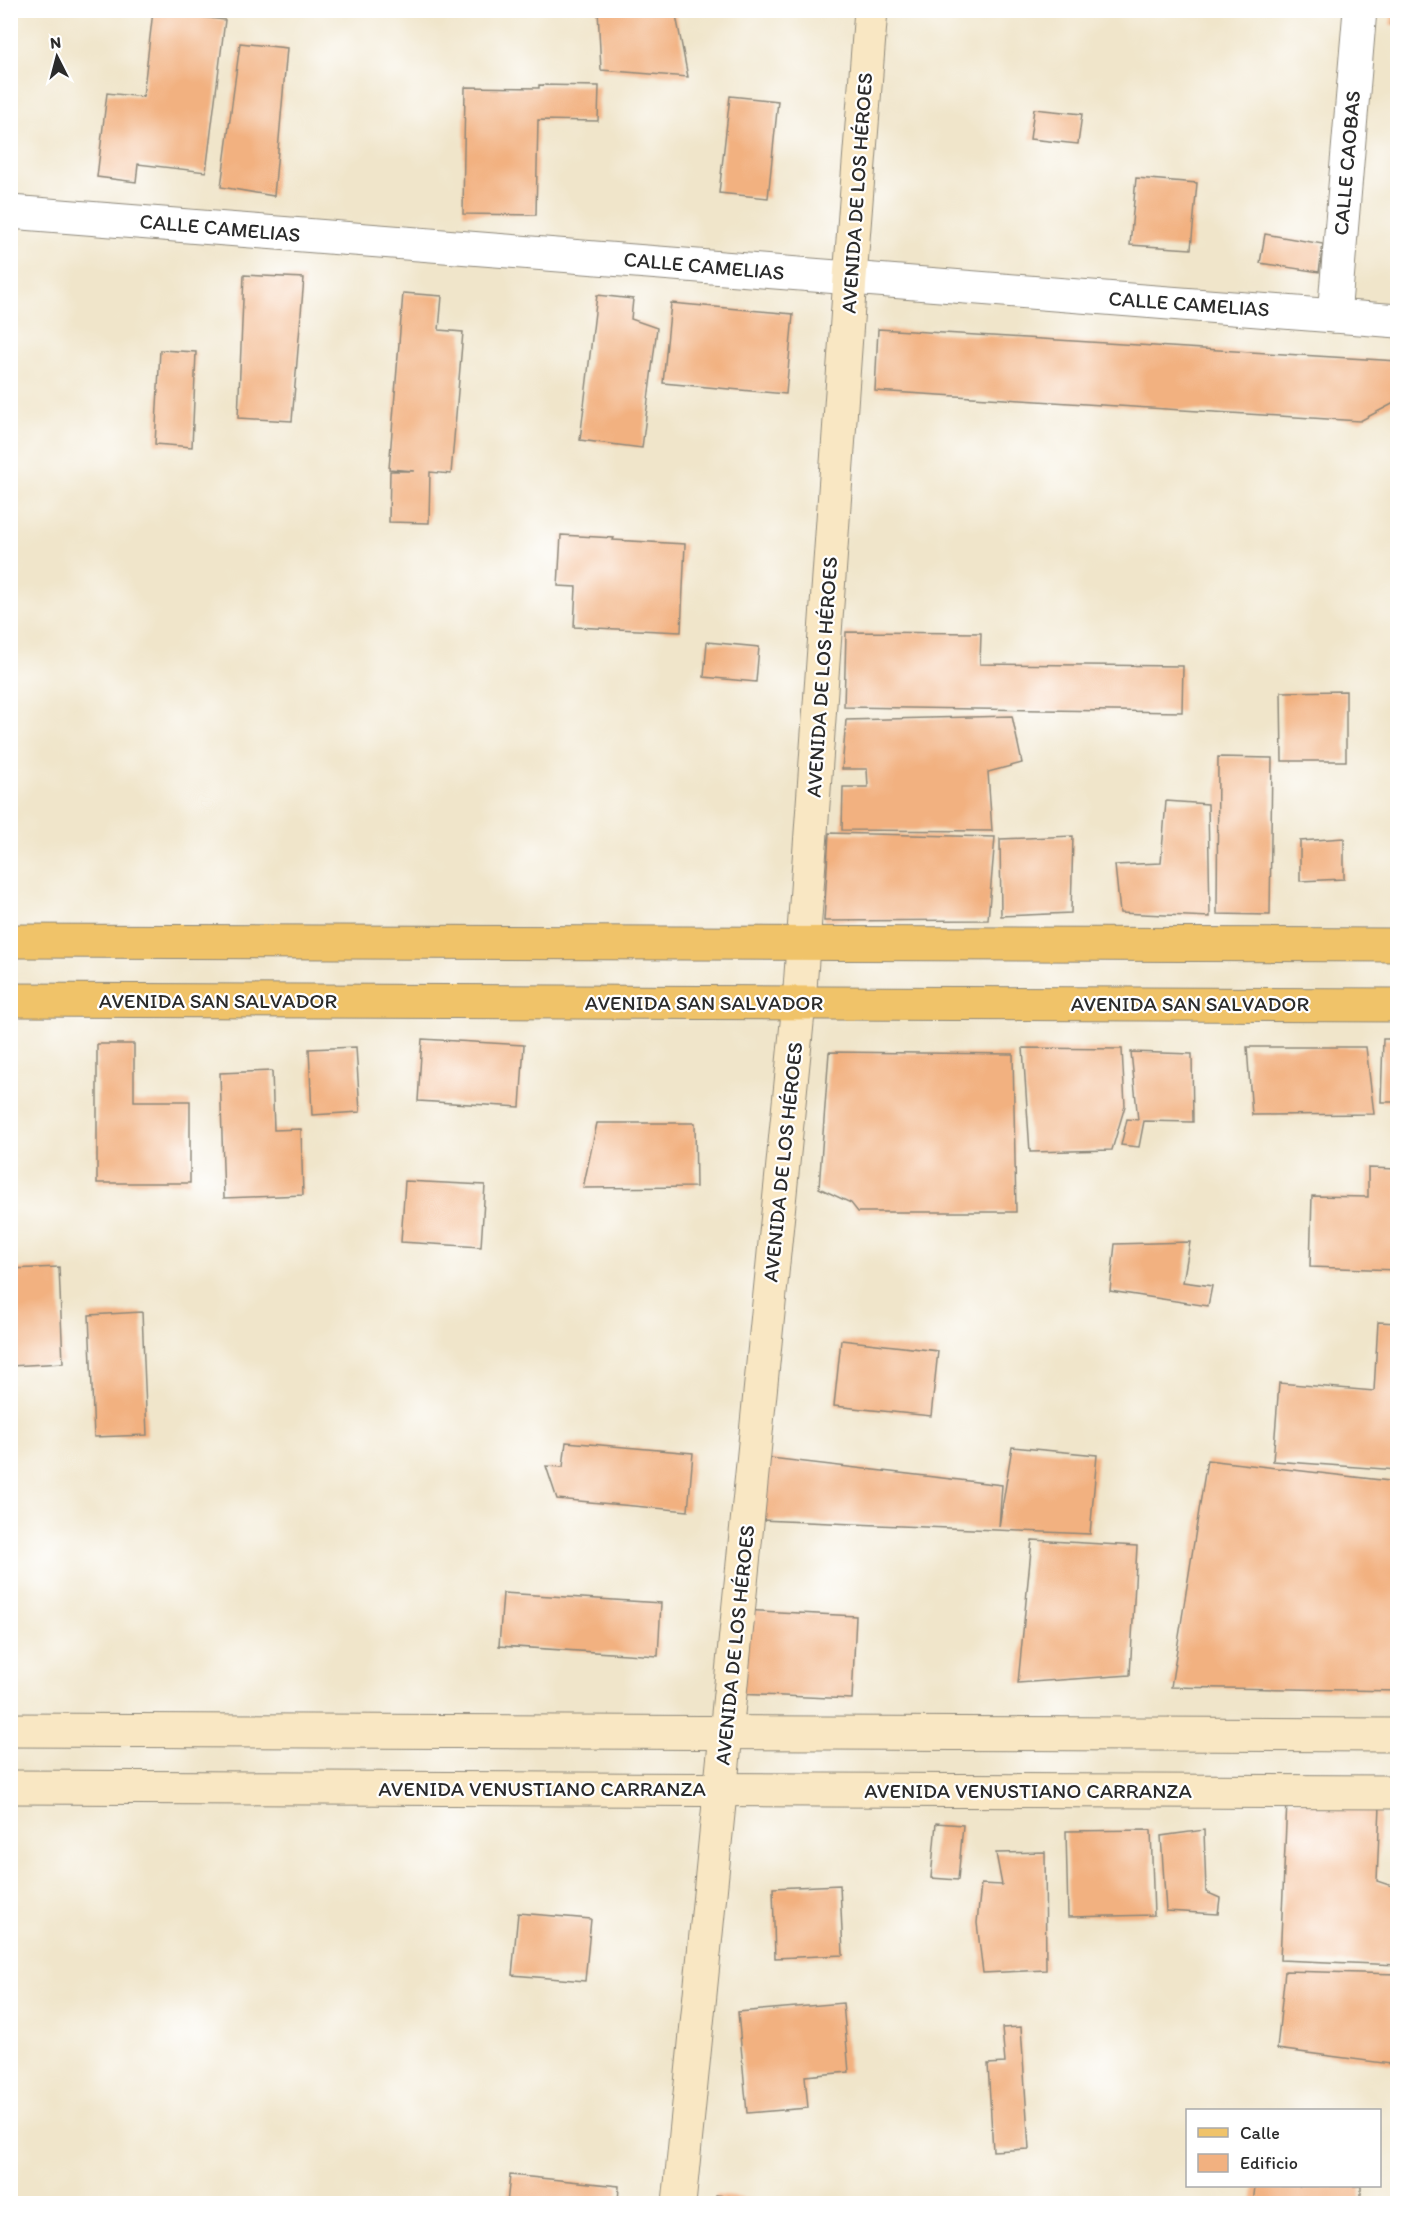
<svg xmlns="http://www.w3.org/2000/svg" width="1408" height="2214" font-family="Itim,sans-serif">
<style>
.building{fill:#f2b180}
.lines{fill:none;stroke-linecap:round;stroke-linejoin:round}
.street-casing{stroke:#8e887a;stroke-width:35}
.secondary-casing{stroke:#8e887a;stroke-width:35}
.primary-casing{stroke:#8e887a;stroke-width:35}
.street{stroke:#fff;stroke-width:33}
.secondary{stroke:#f9e7c3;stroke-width:33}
.primary{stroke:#f0c369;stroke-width:33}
.labels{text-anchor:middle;stroke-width:4.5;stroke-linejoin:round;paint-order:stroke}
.street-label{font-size:21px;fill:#2b2b2b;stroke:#fff}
</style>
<rect width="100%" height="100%" fill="#fff"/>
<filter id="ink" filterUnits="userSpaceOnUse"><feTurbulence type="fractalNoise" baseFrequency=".0167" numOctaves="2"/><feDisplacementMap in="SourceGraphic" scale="12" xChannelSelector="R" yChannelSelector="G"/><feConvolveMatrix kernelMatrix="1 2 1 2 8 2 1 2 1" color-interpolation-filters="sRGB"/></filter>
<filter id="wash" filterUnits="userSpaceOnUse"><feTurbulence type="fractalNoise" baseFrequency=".008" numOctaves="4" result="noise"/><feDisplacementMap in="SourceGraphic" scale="24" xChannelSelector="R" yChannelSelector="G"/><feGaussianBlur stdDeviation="1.35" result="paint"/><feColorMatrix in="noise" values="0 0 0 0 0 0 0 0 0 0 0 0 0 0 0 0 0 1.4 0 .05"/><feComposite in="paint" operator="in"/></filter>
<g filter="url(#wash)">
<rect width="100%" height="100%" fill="#f0e5ca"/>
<g id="blocks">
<!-- building -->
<g class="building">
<polygon points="598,10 675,10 688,77 601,70"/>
<polygon points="1392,10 1398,10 1398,25 1390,25"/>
<polygon points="153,11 225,20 206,172 138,164 136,182 97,177 107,93 143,97"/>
<polygon points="240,43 287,48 274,196 221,187"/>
<polygon points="539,85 599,86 598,121 538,120 536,215 463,214 465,87 539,88"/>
<polygon points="730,96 778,101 768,198 719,193"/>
<polygon points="1034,109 1082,114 1078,144 1030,139"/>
<polygon points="1136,178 1197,183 1191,249 1130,245"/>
<polygon points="1265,234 1323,244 1319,272 1260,263"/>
<polygon points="244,275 304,278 292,421 238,418"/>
<polygon points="403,293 442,296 439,330 463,332 451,474 430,472 429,523 389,522 390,471 415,471 389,469"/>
<polygon points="597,295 633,299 631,319 657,328 642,448 580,440"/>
<polygon points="671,303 793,314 786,394 663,383"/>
<polygon points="878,329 1398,361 1398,401 1360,421 875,391"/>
<polygon points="160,350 196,352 192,447 155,444"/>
<polygon points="561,535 614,538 613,540 685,544 681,632 574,627 576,587 558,586"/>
<polygon points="846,632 981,633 980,664 1183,666 1182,712 844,707"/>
<polygon points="707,642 759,647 756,682 704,677"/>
<polygon points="1346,691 1346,761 1282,761 1281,692"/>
<polygon points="1012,716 1022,763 988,772 992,831 842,830 843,787 868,787 867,769 842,769 846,720"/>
<polygon points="1218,757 1272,758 1270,915 1217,914"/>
<polygon points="1166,801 1208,804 1210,917 1120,913 1115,865 1161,863"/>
<polygon points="829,833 995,837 988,920 824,921"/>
<polygon points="1073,836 1071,913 1001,916 1000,839"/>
<polygon points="1344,838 1344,879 1300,881 1300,841"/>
<polygon points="422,1039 524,1045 520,1107 418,1101"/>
<polygon points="1383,1039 1398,1039 1398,1102 1381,1102"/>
<polygon points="97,1044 134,1044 134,1101 190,1101 190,1183 97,1183"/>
<polygon points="356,1047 360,1112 312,1115 309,1049"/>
<polygon points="1247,1047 1366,1047 1374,1114 1252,1115"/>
<polygon points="1023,1048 1122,1049 1125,1106 1112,1150 1030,1152"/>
<polygon points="829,1052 1013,1054 1016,1212 858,1212 851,1203 819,1188"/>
<polygon points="1131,1052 1192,1054 1193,1122 1144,1121 1139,1147 1121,1145 1127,1119 1138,1120"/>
<polygon points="272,1071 274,1130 301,1129 303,1195 224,1198 220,1073"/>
<polygon points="597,1123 695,1123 696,1187 583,1188"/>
<polygon points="1368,1168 1398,1169 1398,1270 1310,1267 1312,1196 1368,1197"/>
<polygon points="405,1181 485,1185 481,1247 401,1242"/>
<polygon points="1190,1242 1183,1282 1212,1286 1208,1306 1110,1291 1115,1244"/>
<polygon points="59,1267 63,1363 10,1366 10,1269"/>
<polygon points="142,1312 147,1435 94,1437 89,1315"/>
<polygon points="1378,1322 1398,1323 1398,1470 1273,1461 1279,1383 1374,1391"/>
<polygon points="841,1340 938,1351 931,1416 834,1406"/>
<polygon points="566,1442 693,1453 688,1511 557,1499 546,1466 563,1467"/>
<polygon points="1012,1447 1097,1455 1090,1534 760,1520 757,1489 771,1458 1002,1485 999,1527"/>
<polygon points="1207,1460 1398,1482 1398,1691 1171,1687"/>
<polygon points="1032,1540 1137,1546 1130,1675 1018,1683"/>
<polygon points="503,1593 661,1603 658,1656 499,1646"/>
<polygon points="741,1610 856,1616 852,1699 738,1694"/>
<polygon points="1287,1801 1380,1805 1377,1881 1398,1888 1398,1965 1280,1960"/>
<polygon points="936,1823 963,1825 958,1880 931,1878"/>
<polygon points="1151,1830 1154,1915 1068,1917 1066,1831"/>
<polygon points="1204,1830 1206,1892 1220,1898 1218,1914 1166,1911 1161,1836"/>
<polygon points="1045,1852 1046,1970 983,1973 977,1923 981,1884 1002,1885 996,1853"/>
<polygon points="840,1885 843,1955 775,1958 773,1888"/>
<polygon points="518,1913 591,1919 585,1981 512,1975"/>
<polygon points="1285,1971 1398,1974 1398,2065 1277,2049"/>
<polygon points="843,2003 849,2072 805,2076 808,2108 747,2113 738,2012"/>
<polygon points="1021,2027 1029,2149 993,2151 988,2064 1005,2063 1002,2028"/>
<polygon points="510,2175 619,2186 618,2204 507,2204"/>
<polygon points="1255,2186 1361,2186 1361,2204 1253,2204"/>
<polygon points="716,2195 775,2202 775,2204 715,2204"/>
</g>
</g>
</g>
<g filter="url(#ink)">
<use href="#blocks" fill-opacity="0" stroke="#8e887a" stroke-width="1.5"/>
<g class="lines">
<defs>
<g id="street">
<polyline points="10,212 1398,321"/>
<polyline points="1334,316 1360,10"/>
</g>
<g id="secondary">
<polyline points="10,1730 1398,1735"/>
<polyline points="10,1787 1398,1792"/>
<polyline points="679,2204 799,1003 850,278 871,10"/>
</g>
<g id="primary">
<polyline points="10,941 1398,945"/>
<polyline points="10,1000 1398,1005"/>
</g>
</defs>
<!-- street casing -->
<use href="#street" class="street-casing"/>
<!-- secondary casing -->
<use href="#secondary" class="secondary-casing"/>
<!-- primary casing -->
<use href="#primary" class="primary-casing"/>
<!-- street -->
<use href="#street" class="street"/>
<!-- secondary -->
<use href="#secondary" class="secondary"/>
<!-- primary -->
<use href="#primary" class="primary"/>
</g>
</g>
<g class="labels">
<!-- street labels -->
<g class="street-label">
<text transform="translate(1347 163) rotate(-85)" y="7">CALLE CAOBAS</text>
<text transform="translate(857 193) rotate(-86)" y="7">AVENIDA DE LOS HÉROES</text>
<text transform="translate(220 228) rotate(5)" y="7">CALLE CAMELIAS</text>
<text transform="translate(704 266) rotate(5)" y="7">CALLE CAMELIAS</text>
<text transform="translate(1189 304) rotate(4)" y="7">CALLE CAMELIAS</text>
<text transform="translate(822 677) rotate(-86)" y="7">AVENIDA DE LOS HÉROES</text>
<text x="218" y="1008">AVENIDA SAN SALVADOR</text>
<text x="704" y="1010">AVENIDA SAN SALVADOR</text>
<text x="1190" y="1011">AVENIDA SAN SALVADOR</text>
<text transform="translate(783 1162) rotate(-84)" y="7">AVENIDA DE LOS HÉROES</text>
<text transform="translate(735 1645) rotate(-84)" y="7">AVENIDA DE LOS HÉROES</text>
<text x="542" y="1796">AVENIDA VENUSTIANO CARRANZA</text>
<text x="1028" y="1798">AVENIDA VENUSTIANO CARRANZA</text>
</g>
</g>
<!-- margin -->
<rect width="1408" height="2214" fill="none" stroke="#fff" stroke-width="36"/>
<!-- legend -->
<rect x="1186" y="2109" width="195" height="78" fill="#ffffff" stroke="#aaaaaa" stroke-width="1.5"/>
<rect x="1198" y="2128" width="30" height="9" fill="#f0c369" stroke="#aaaaaa" stroke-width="1.5"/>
<text x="1240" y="2139" font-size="18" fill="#2b2b2b">Calle</text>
<rect x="1198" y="2154" width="30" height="18" fill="#f2b180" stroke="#aaaaaa" stroke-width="1.5"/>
<text x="1240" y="2169" font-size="18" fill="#2b2b2b">Edificio</text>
<!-- north arrow -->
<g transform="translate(57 57) rotate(354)" stroke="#ffffff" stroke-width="4.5" paint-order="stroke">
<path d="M0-4.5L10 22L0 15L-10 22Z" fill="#2b2b2b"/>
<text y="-9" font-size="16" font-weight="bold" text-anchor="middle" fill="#2b2b2b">N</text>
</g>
</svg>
